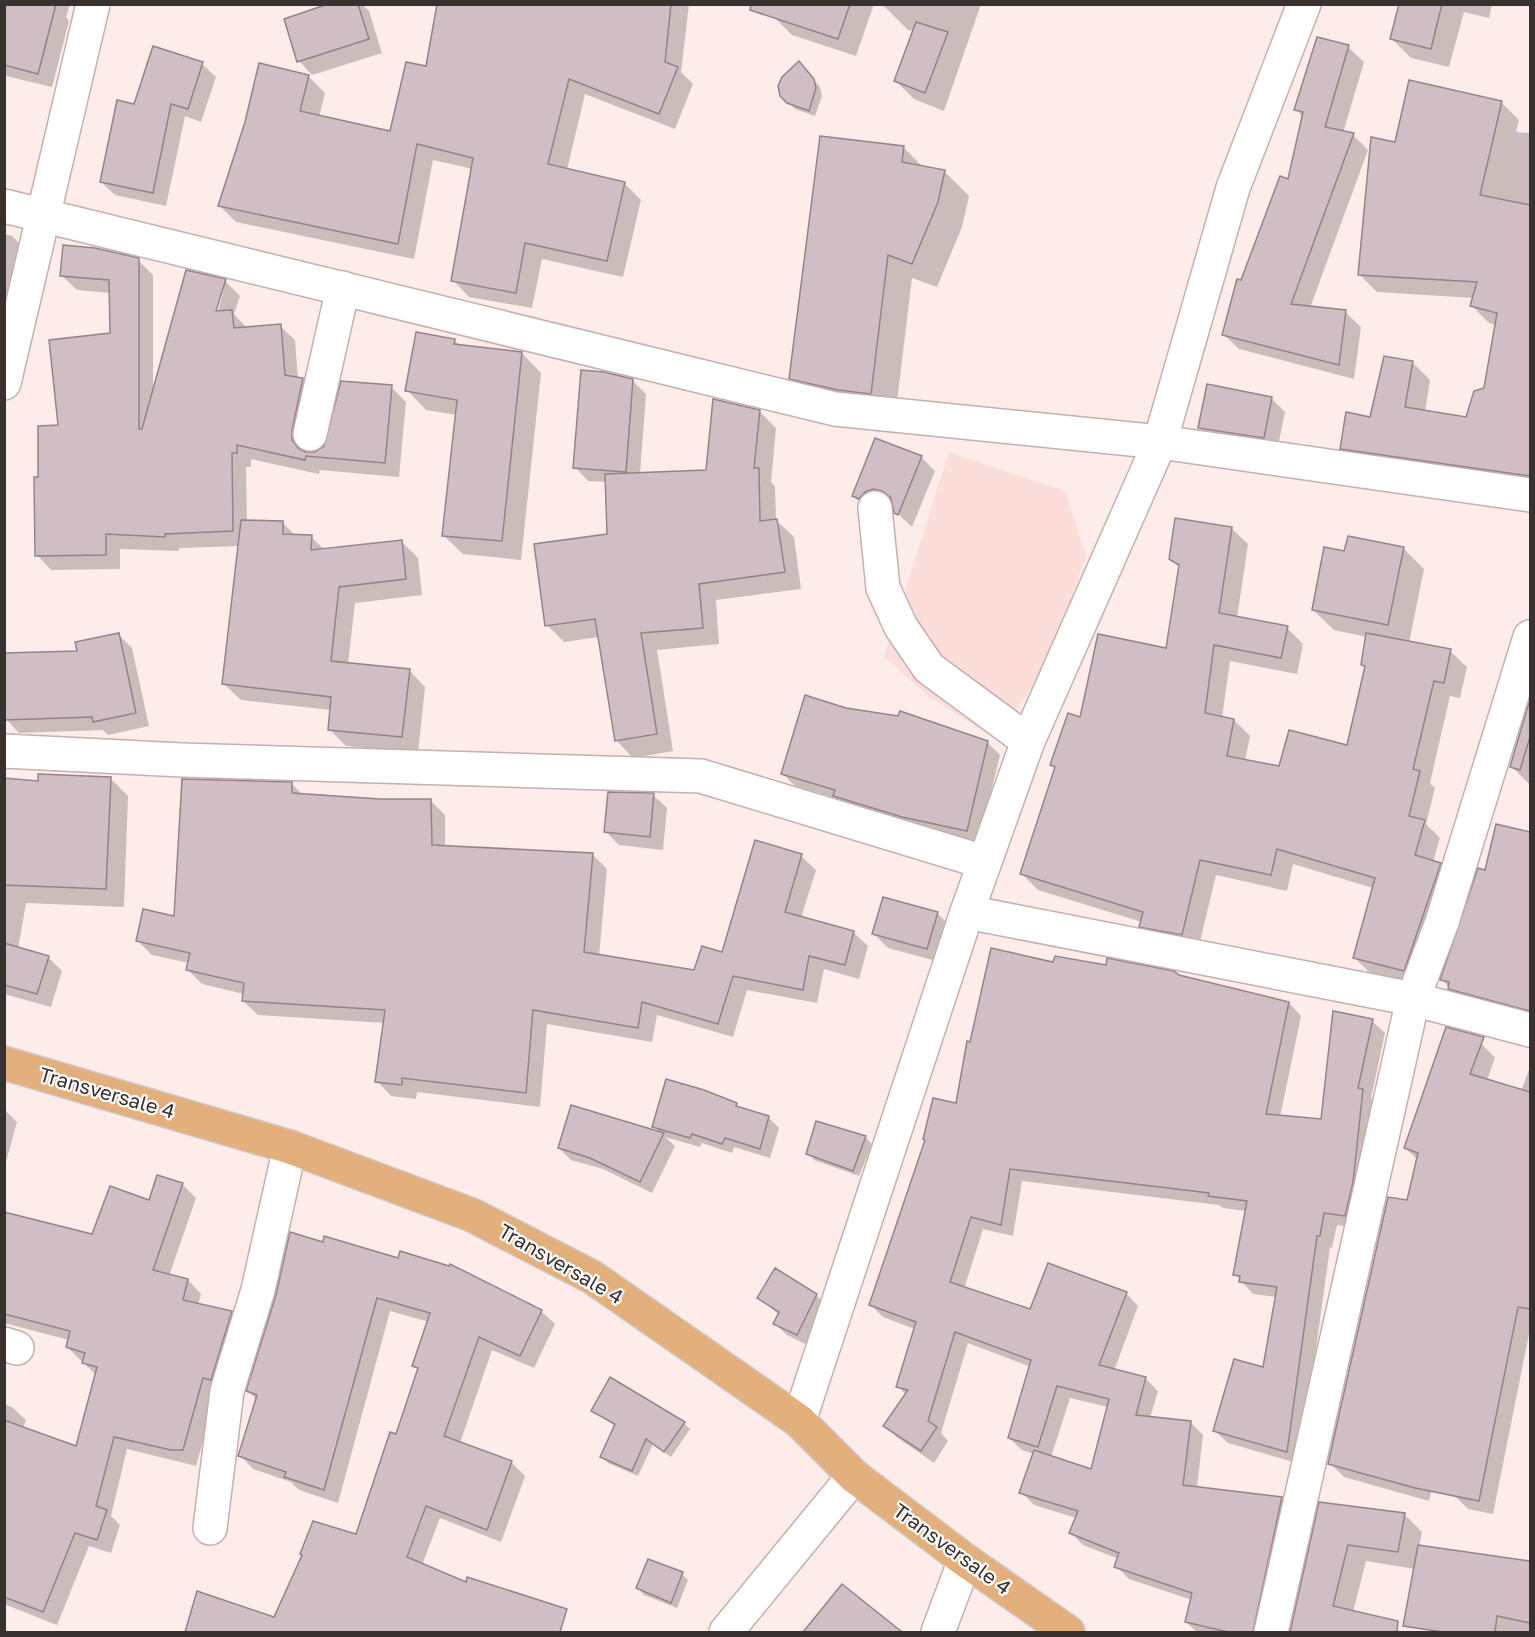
<svg xmlns="http://www.w3.org/2000/svg" width="1535" height="1637" font-family="'Golos Text',sans-serif">
<style>
.built{fill:#fbddd9}
.shadow{fill:#0003;fill-rule:evenodd}
.building{fill:#d1bec5;stroke:#94838a;stroke-width:1.5}
.lines{fill:none;stroke-linecap:round;stroke-linejoin:round}
.minor-casing{stroke:#c4b0ad;stroke-width:36}
.major-casing{stroke:#cfcecd;stroke-width:36}
.minor{stroke:#fff;stroke-width:33}
.major{stroke:#e3af7d;stroke-width:33}
.labels{text-anchor:middle;stroke-width:4.5;stroke-linejoin:round;paint-order:stroke}
.street-label{font-size:20px;fill:#393130;stroke:#fefefe}
</style>
<rect width="100%" height="100%" fill="#fdecea"/>
<!-- built -->
<polygon class="built" points="949,452 1065,491 1086,556 1047,666 996,739 931,698 884,657"/>
<!-- shadow -->
<g class="shadow">
<polygon points="4,4 70,4 66,17 69,21 52,87 6,76 4,81"/>
<polygon points="333,4 362,4 369,11 382,53 312,75 299,61"/>
<polygon points="439,4 689,4 681,72 693,84 675,129 585,94 567,170 624,183 641,200 623,277 542,259 532,308 469,297 453,280 473,169 433,160 414,259 236,222 219,205 308,76 325,93 319,117 391,133 427,68"/>
<polygon points="777,4 874,4 856,56 792,35 773,16"/>
<polygon points="882,4 981,4 944,111 914,99 896,81 914,31 908,30"/>
<polygon points="1401,4 1492,4 1489,18 1464,12 1449,67 1411,58 1392,39"/>
<polygon points="1348,47 1364,62 1343,133 1353,135 1368,150 1310,308 1345,312 1361,327 1354,379 1239,349 1223,334 1242,282 1289,181 1303,117 1296,109"/>
<polygon points="202,64 216,77 201,122 185,116 166,206 115,195 101,182 135,106"/>
<polygon points="805,70 820,87 822,96 815,116 795,109 788,102"/>
<polygon points="1501,102 1519,120 1516,132 1530,133 1530,491 1359,466 1341,448 1371,419 1385,358 1413,363 1430,380 1425,412 1467,419 1486,389 1497,325 1489,323 1471,305 1474,298 1377,292 1359,274 1396,144"/>
<polygon points="903,147 923,167 945,172 969,196 962,227 937,287 912,278 895,418 816,403 791,378"/>
<polygon points="4,234 12,236 26,250 4,333"/>
<path d="M 138,260 L 153,275 L 153,390 L 225,281 L 240,296 L 234,314 L 247,328 L 280,326 L 295,340 L 298,379 L 303,379 L 317,394 L 306,454 L 315,454 L 325,447 L 391,387 L 406,402 L 399,477 L 320,470 L 319,474 L 251,459 L 251,467 L 246,467 L 247,521 L 283,523 L 296,536 L 311,537 L 325,550 L 402,542 L 418,558 L 422,595 L 355,603 L 348,664 L 409,670 L 425,687 L 418,753 L 346,746 L 329,729 L 331,710 L 241,700 L 224,684 L 240,546 L 179,548 L 179,551 L 120,549 L 120,569 L 51,570 L 37,555 L 39,478 L 59,427 L 111,334 L 111,293 L 77,290 L 62,276 ZM 221,289 L 224,289 L 216,319 L 213,318 Z"/>
<polygon points="454,340 460,346 522,353 541,373 521,560 463,554 443,535 457,415 426,410 407,390"/>
<polygon points="632,380 646,394 640,474 707,471 759,411 776,428 771,482 775,486 776,520 794,537 801,589 716,600 719,644 657,650 673,751 633,758 617,741 599,637 564,642 547,625 608,535 607,482 588,481 575,467"/>
<polygon points="1272,399 1285,412 1277,451 1213,442 1199,428"/>
<polygon points="921,457 935,471 912,527 896,512 893,503 887,502 867,510 854,496"/>
<polygon points="1231,528 1248,544 1237,618 1287,628 1303,644 1297,674 1230,661 1222,718 1234,720 1250,736 1245,761 1280,768 1348,747 1366,668 1363,665 1367,637 1334,630 1313,610 1345,553 1403,548 1424,569 1409,643 1450,651 1467,667 1460,698 1450,696 1430,783 1435,788 1426,824 1440,838 1433,862 1440,864 1456,881 1420,986 1371,974 1355,958 1373,888 1293,864 1287,891 1216,875 1198,950 1157,942 1141,926 1142,922 1038,890 1022,874 1056,769 1052,765 1081,719 1167,650 1180,568 1171,558"/>
<polygon points="118,634 132,648 149,726 108,735 103,730 19,733 6,719 79,653"/>
<polygon points="1530,704 1530,785 1511,766"/>
<polygon points="845,709 988,743 1000,755 979,842 915,829 846,808 836,798 795,786 783,774"/>
<polygon points="110,778 128,796 124,907 26,903 18,949 48,957 62,971 51,1007 4,994 4,779 39,782"/>
<polygon points="292,784 303,795 379,801 431,801 445,815 445,847 592,854 607,869 599,956 695,972 723,953 801,856 816,870 801,918 853,932 868,946 859,979 824,969 817,1003 747,990 733,1037 657,1015 652,1042 547,1024 540,1107 417,1092 416,1099 391,1096 377,1081 385,1023 258,1015 243,1001 244,994 202,984 188,970 189,963 152,955 138,941 176,918"/>
<polygon points="653,795 667,808 663,850 619,845 606,832"/>
<polygon points="1497,825 1530,832 1530,901 1506,912 1530,919 1530,1021 1464,1003 1442,980 1486,871"/>
<polygon points="937,913 951,927 940,962 888,948 874,934"/>
<path d="M 1055,964 L 1178,976 L 1289,1003 L 1301,1016 L 1280,1117 L 1322,1121 L 1372,1021 L 1385,1033 L 1371,1098 L 1375,1103 L 1357,1228 L 1337,1225 L 1332,1248 L 1330,1247 L 1300,1464 L 1228,1443 L 1215,1431 L 1264,1369 L 1277,1297 L 1253,1294 L 1235,1274 L 1246,1211 L 1223,1208 L 1219,1205 L 1022,1181 L 1013,1236 L 983,1229 L 964,1289 L 1031,1311 L 1126,1293 L 1138,1306 L 1114,1371 L 1145,1378 L 1158,1391 L 1150,1418 L 1190,1422 L 1203,1435 L 1197,1488 L 1281,1499 L 1294,1511 L 1267,1632 L 1197,1632 L 1186,1622 L 1192,1600 L 1129,1579 L 1116,1566 L 1119,1559 L 1083,1545 L 1071,1533 L 1076,1518 L 1034,1505 L 1021,1492 L 1034,1454 L 1022,1450 L 1009,1438 L 1031,1367 L 968,1343 L 941,1433 L 948,1441 L 934,1463 L 898,1438 L 885,1426 L 906,1395 L 898,1386 L 915,1329 L 883,1317 L 871,1305 L 958,1105 L 971,1043 ZM 1070,1398 L 1108,1407 L 1092,1470 L 1051,1457 Z"/>
<polygon points="1481,1043 1495,1058 1487,1080 1521,1091 1530,1067 1530,1329 1493,1514 1468,1509 1454,1495 1433,1485 1429,1501 1344,1477 1330,1463 1408,1201 1418,1160 1405,1148"/>
<polygon points="736,1104 741,1109 769,1118 779,1128 770,1158 734,1147 732,1153 702,1143 700,1147 665,1137 675,1146 652,1193 603,1169 571,1160 559,1148 661,1134 654,1126"/>
<polygon points="4,1109 17,1122 4,1169"/>
<polygon points="865,1137 872,1144 859,1176 814,1160 808,1153"/>
<polygon points="182,1184 196,1198 169,1276 188,1280 201,1294 198,1305 231,1313 245,1326 217,1390 196,1466 127,1449 111,1516 120,1525 111,1553 89,1546 57,1625 4,1604 4,1404 12,1407 26,1420 23,1428 77,1448 96,1375 67,1347 69,1340 4,1323 4,1213 93,1236"/>
<polygon points="291,1234 541,1311 555,1324 534,1368 492,1350 460,1443 511,1462 525,1476 501,1542 440,1518 422,1565 563,1619 558,1632 516,1632 480,1620 475,1632 187,1632 198,1593 275,1619 357,1536 419,1371 414,1366 429,1322 390,1311 338,1503 299,1490 291,1482 253,1469 240,1455 257,1400 248,1391 277,1296"/>
<polygon points="816,1295 828,1307 809,1346 787,1335 775,1324 779,1315 759,1297"/>
<polygon points="592,1410 684,1423 690,1429 671,1457 653,1444 638,1476 608,1463 602,1457 615,1426"/>
<polygon points="1321,1504 1404,1514 1422,1532 1415,1569 1366,1561 1353,1612 1382,1619 1396,1632 1292,1632"/>
<polygon points="1445,1550 1530,1562 1530,1632 1433,1632"/>
<polygon points="682,1574 688,1580 677,1608 644,1595 638,1588"/>
<polygon points="842,1587 900,1632 805,1632"/>
</g>
<!-- building -->
<g class="building">
<polygon points="4,4 56,4 38,74 4,65"/>
<polygon points="328,4 358,4 369,39 297,62 284,19"/>
<polygon points="437,4 671,4 665,62 678,67 659,114 569,79 548,164 625,182 607,261 525,243 516,293 451,281 473,158 417,144 398,244 218,206 245,122 259,63 309,75 300,111 390,131 406,62 426,66"/>
<polygon points="751,4 850,4 838,39 750,10"/>
<polygon points="1399,4 1442,4 1431,49 1390,39"/>
<polygon points="916,22 948,32 925,93 894,81"/>
<polygon points="1317,37 1349,45 1325,127 1354,133 1291,304 1346,310 1339,365 1222,335 1237,279 1241,280 1280,176 1288,179 1303,112 1294,110"/>
<polygon points="153,46 203,62 188,109 171,104 153,193 100,182 117,100 134,104"/>
<polygon points="799,61 814,79 816,88 809,111 787,103 780,96 778,86 782,77"/>
<polygon points="1409,80 1502,101 1480,195 1530,205 1530,476 1340,449 1346,412 1370,417 1384,356 1413,361 1405,407 1466,417 1474,391 1484,388 1497,313 1470,306 1477,282 1358,275 1371,137 1395,142"/>
<polygon points="820,136 904,146 902,162 945,170 938,202 912,264 888,255 871,394 838,390 789,379"/>
<polygon points="63,245 95,248 139,258 139,429 142,429 186,270 226,279 216,311 232,310 234,328 281,324 285,375 303,378 292,430 292,440 298,448 305,452 315,452 324,446 341,381 392,385 385,463 306,456 305,460 237,445 237,453 232,453 233,531 165,534 165,537 106,534 106,555 35,556 34,477 38,477 38,426 58,425 49,340 110,333 109,280 60,276"/>
<polygon points="416,332 455,339 454,344 522,352 502,541 442,536 457,400 405,391"/>
<polygon points="581,370 604,372 633,379 626,472 573,468"/>
<polygon points="1207,384 1272,397 1264,438 1198,428"/>
<polygon points="713,399 760,410 754,468 759,468 760,521 777,519 785,572 699,584 703,628 641,633 657,734 615,741 595,619 545,626 534,544 607,534 605,474 706,470"/>
<polygon points="875,438 922,456 898,515 894,513 891,498 882,491 873,489 865,492 859,499 852,496"/>
<polygon points="1175,518 1232,527 1219,613 1288,626 1281,658 1214,645 1205,713 1234,719 1227,756 1279,766 1289,730 1347,745 1365,666 1361,665 1366,633 1451,649 1444,683 1434,681 1413,769 1420,771 1409,816 1425,820 1415,855 1441,863 1404,971 1353,958 1375,878 1277,849 1271,875 1200,860 1182,935 1139,927 1143,912 1020,874 1055,767 1050,765 1068,713 1080,717 1098,634 1166,648 1179,565 1169,559"/>
<polygon points="241,520 283,521 283,534 312,535 311,550 402,540 406,579 339,587 331,661 410,669 402,737 328,730 331,697 222,684"/>
<polygon points="1348,536 1404,547 1388,625 1312,610 1324,547 1344,551"/>
<polygon points="119,633 136,713 93,722 92,717 4,720 4,653 77,651 75,642"/>
<polygon points="805,695 846,708 898,716 900,711 988,741 967,831 902,817 833,796 835,790 781,774"/>
<polygon points="1530,699 1530,737 1520,770 1510,767"/>
<polygon points="38,774 111,777 106,889 4,885 4,778 38,781"/>
<polygon points="182,779 292,782 292,793 380,799 431,799 432,845 593,853 584,952 694,970 702,946 722,952 755,840 802,854 785,912 854,931 845,965 809,956 803,990 733,976 718,1024 642,1002 638,1028 533,1010 526,1093 402,1078 402,1085 375,1082 385,1010 242,1001 244,983 186,970 190,953 136,941 143,909 174,916"/>
<polygon points="608,792 654,793 650,837 604,832"/>
<polygon points="1496,824 1530,832 1530,1011 1448,989 1449,982 1440,980 1478,868 1485,870"/>
<polygon points="883,897 938,912 927,949 872,934"/>
<polygon points="4,943 49,956 37,994 4,985"/>
<polygon points="991,948 1053,962 1055,956 1106,965 1107,958 1174,971 1179,975 1289,1002 1266,1114 1321,1119 1333,1011 1373,1019 1358,1088 1363,1089 1353,1182 1345,1216 1324,1213 1320,1236 1317,1236 1287,1452 1213,1431 1234,1359 1263,1367 1277,1287 1239,1282 1240,1276 1233,1275 1247,1201 1208,1196 1209,1193 1010,1169 1001,1225 971,1217 950,1282 1030,1309 1048,1263 1127,1292 1099,1365 1146,1377 1136,1415 1191,1421 1183,1485 1282,1497 1253,1632 1228,1632 1185,1622 1192,1593 1114,1567 1119,1553 1069,1533 1078,1511 1019,1493 1034,1450 1091,1469 1109,1399 1057,1386 1038,1447 1008,1438 1031,1360 955,1332 928,1421 937,1427 921,1451 883,1426 908,1390 896,1387 916,1322 869,1305 925,1140 923,1139 933,1098 956,1103 967,1041 970,1042"/>
<polygon points="1446,1027 1484,1037 1470,1074 1530,1092 1530,1309 1518,1307 1479,1501 1415,1488 1328,1464 1388,1197 1407,1200 1418,1153 1404,1148"/>
<polygon points="666,1079 704,1090 737,1103 736,1106 769,1116 760,1149 725,1138 722,1144 692,1134 690,1138 652,1127"/>
<polygon points="571,1105 664,1133 640,1182 590,1158 558,1148"/>
<polygon points="816,1121 866,1136 853,1171 806,1154"/>
<polygon points="157,1175 183,1183 153,1270 188,1279 183,1300 232,1311 211,1380 203,1378 183,1450 171,1450 114,1437 96,1506 107,1510 97,1540 75,1533 43,1612 4,1597 4,1420 76,1446 97,1367 82,1363 85,1353 66,1347 70,1331 4,1314 4,1212 92,1234 110,1186 149,1200"/>
<polygon points="290,1232 323,1242 324,1236 398,1258 400,1251 449,1266 450,1264 542,1310 520,1356 479,1337 444,1436 512,1461 487,1530 426,1506 407,1557 466,1582 467,1577 567,1609 560,1632 185,1632 197,1591 274,1617 302,1555 300,1554 313,1521 356,1534 390,1432 396,1434 418,1368 412,1366 430,1313 377,1298 324,1490 284,1477 286,1472 238,1456 257,1395 246,1391 276,1295"/>
<polygon points="775,1268 817,1294 797,1335 773,1324 779,1312 757,1298"/>
<polygon points="610,1377 685,1422 664,1452 646,1439 632,1471 600,1457 615,1424 591,1411"/>
<polygon points="1319,1502 1405,1513 1398,1552 1348,1545 1333,1606 1398,1621 1397,1632 1290,1632"/>
<polygon points="1418,1545 1530,1561 1530,1623 1497,1616 1495,1632 1443,1632 1403,1626"/>
<polygon points="648,1559 683,1572 671,1603 636,1588"/>
<polygon points="842,1584 902,1632 803,1632"/>
</g>
<g class="lines">
<defs>
<g id="minor">
<polyline points="4,206 835,409 1160,442 1530,495"/>
<polyline points="4,383 93,4"/>
<polyline points="310,434 343,288"/>
<polyline points="875,508 883,588 901,627 929,668 1028,741"/>
<polyline points="4,751 182,760 701,776 984,862"/>
<polyline points="967,912 1413,999 1530,1030"/>
<polyline points="4,1344 17,1348"/>
<polyline points="799,1421 967,912 1028,741 1160,442 1233,188 1304,4"/>
<polyline points="210,1528 227,1391 258,1290 290,1147"/>
<polyline points="726,1632 854,1476"/>
<polyline points="938,1632 965,1560"/>
<polyline points="1271,1632 1413,999 1442,922 1530,637"/>
</g>
<polyline id="major" points="4,1063 290,1147 472,1215 592,1277 799,1421 854,1476 965,1560 1068,1632"/>
</defs>
<!-- minor casing -->
<use href="#minor" class="minor-casing"/>
<!-- major casing -->
<use href="#major" class="major-casing"/>
<!-- minor -->
<use href="#minor" class="minor"/>
<!-- major -->
<use href="#major" class="major"/>
</g>
<g class="labels">
<!-- street labels -->
<g class="street-label">
<text transform="translate(107 1093) rotate(16)" y="7">Transversale 4</text>
<text transform="translate(561 1264) rotate(30)" y="7">Transversale 4</text>
<text transform="translate(952 1549) rotate(36)" y="7">Transversale 4</text>
</g>
</g>
<!-- border -->
<rect width="1535" height="1637" fill="none" stroke="#393130" stroke-width="12"/>
</svg>
